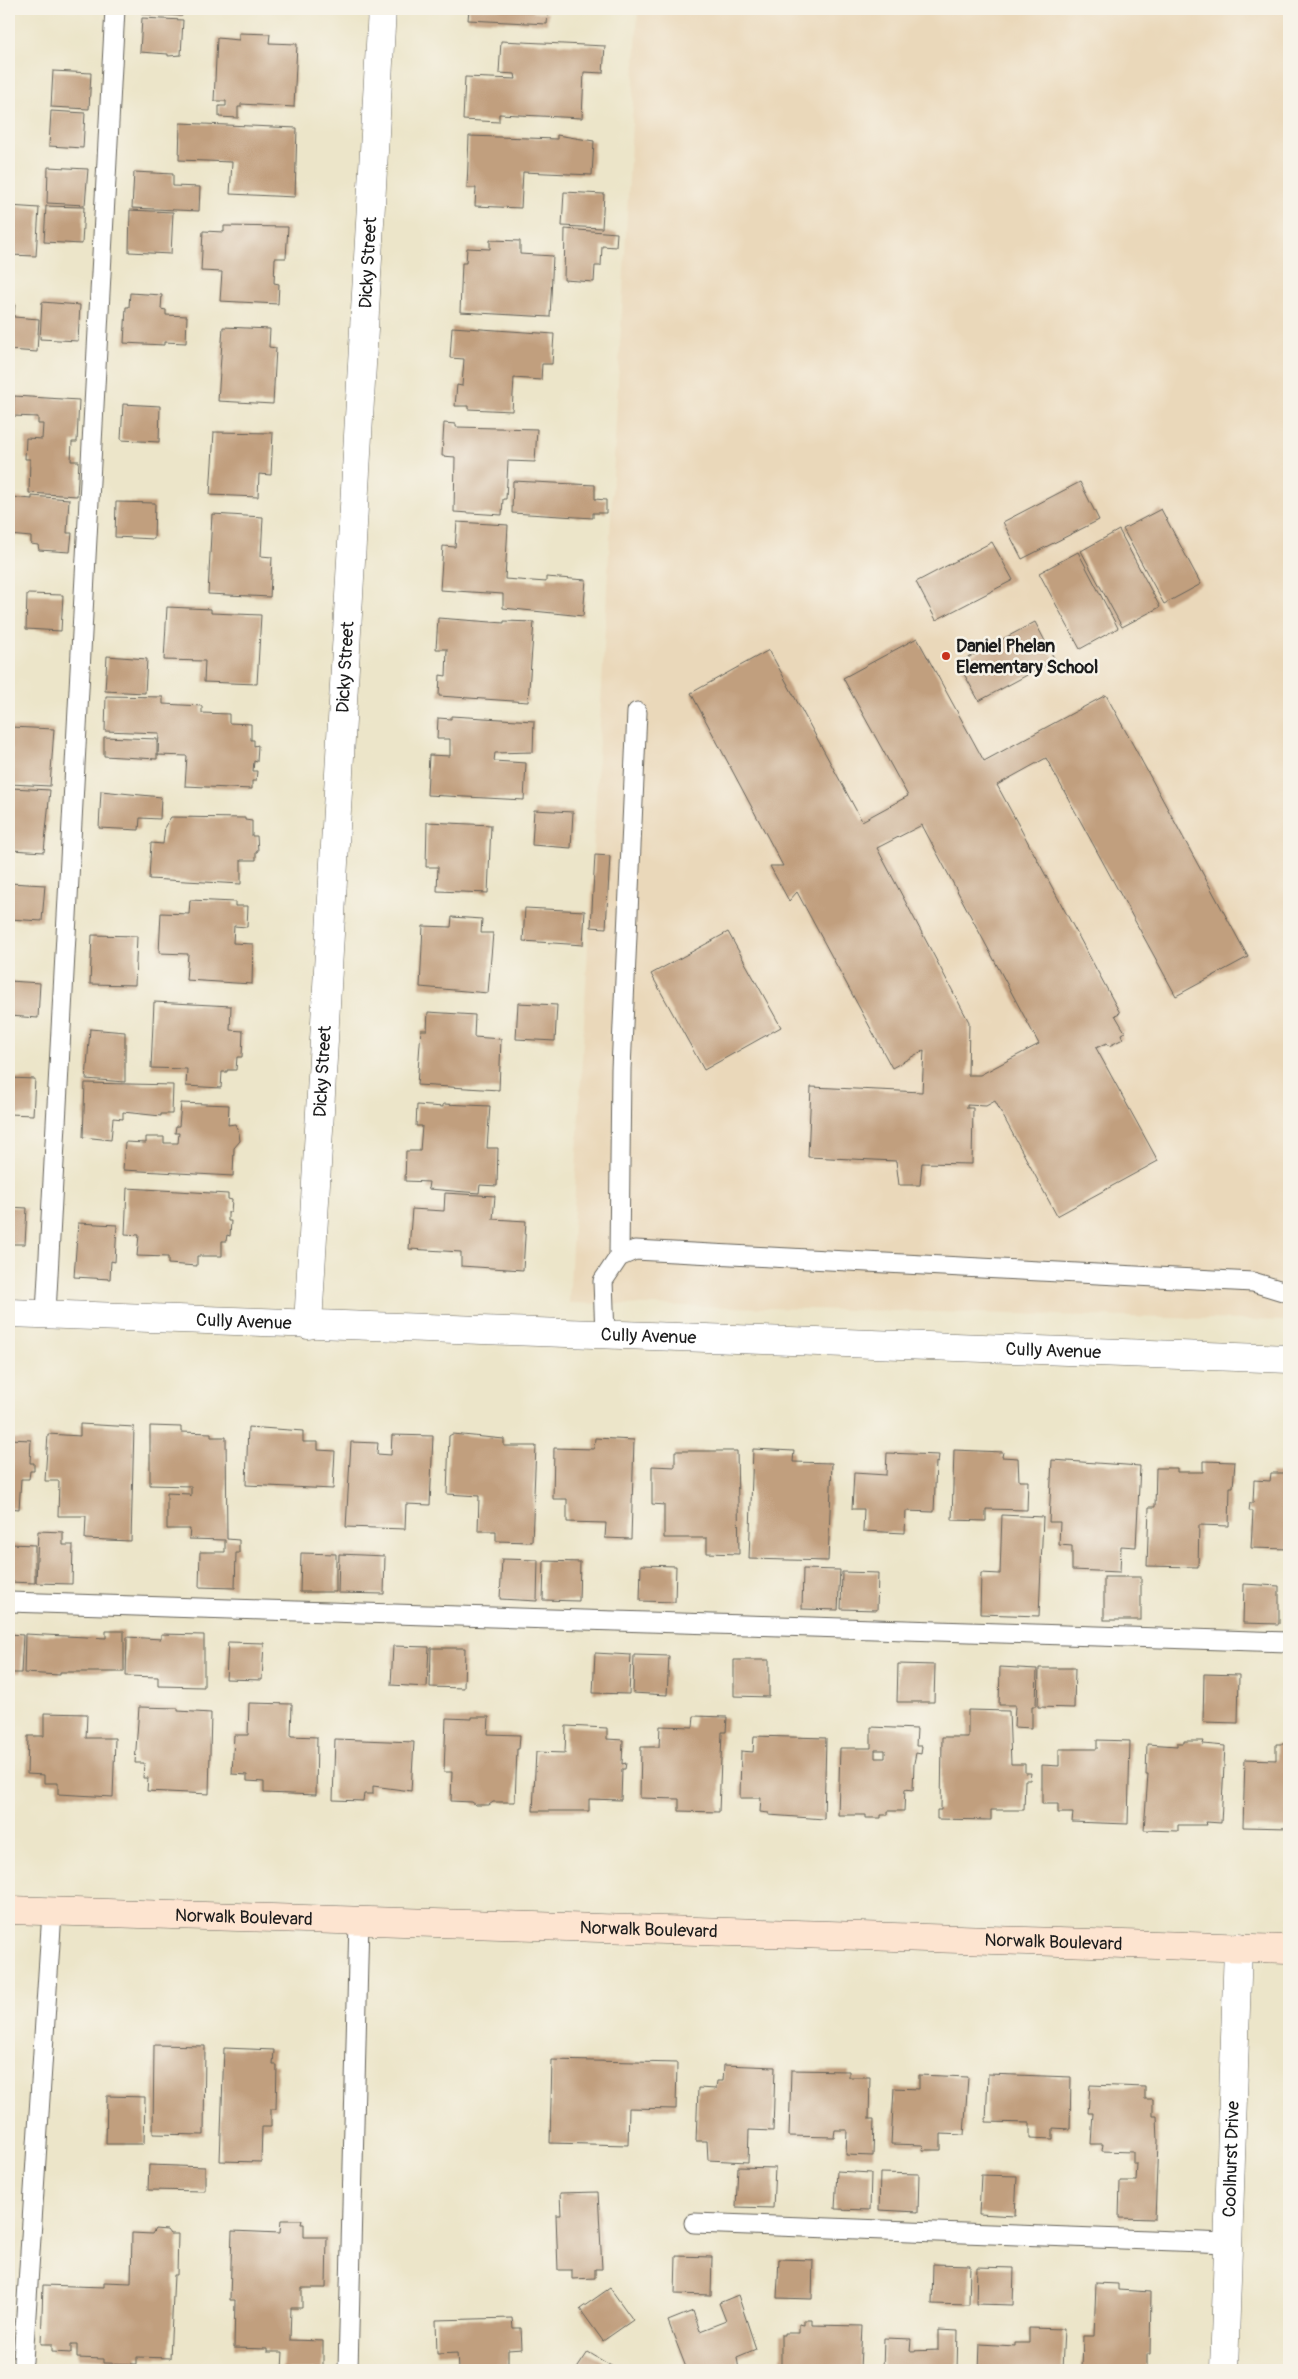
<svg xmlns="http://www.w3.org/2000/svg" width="1298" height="2379" font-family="Pangolin,sans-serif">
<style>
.built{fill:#ead8ba}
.building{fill:#c19f7e;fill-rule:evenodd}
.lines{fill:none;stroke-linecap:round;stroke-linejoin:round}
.lane-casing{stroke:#656259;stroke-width:21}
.street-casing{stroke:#656259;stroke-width:29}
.secondary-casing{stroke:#656259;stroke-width:29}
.lane{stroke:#fff;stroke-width:19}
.street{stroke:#fff;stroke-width:28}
.secondary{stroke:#fde4d0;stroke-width:28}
.poi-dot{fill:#c8321e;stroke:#f7f3e8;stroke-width:2}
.labels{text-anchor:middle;stroke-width:5;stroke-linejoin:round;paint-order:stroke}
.street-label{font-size:18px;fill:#1c1c1c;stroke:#f7f3e8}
.poi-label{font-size:18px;font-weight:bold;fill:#1c1c1c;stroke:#f7f3e8;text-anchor:start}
</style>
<rect width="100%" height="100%" fill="#f7f3e8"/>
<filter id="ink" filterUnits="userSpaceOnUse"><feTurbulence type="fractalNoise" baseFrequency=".02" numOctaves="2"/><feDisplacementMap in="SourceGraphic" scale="10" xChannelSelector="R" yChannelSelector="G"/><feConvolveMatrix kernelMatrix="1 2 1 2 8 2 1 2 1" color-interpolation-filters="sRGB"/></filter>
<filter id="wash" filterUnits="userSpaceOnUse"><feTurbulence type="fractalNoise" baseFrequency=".0096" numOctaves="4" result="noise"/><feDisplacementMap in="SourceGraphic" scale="20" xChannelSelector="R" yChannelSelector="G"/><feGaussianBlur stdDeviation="1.12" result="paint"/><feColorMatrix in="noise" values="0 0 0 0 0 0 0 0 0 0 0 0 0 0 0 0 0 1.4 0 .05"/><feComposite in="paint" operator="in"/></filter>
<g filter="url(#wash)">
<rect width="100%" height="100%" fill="#ece5c9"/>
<!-- built -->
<polygon class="built" points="638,9 1289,9 1289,1321 569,1303"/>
<g id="blocks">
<!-- building -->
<g class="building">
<polygon points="142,9 183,9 182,16 142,14"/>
<polygon points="469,9 533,9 533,12 548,13 547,24 468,20"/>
<polygon points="142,18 183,20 181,55 168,56 168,54 140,52"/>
<polygon points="239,33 270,34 269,43 297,44 294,107 241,104 241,107 238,107 238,118 219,117 219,106 226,106 226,101 214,101 217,38 239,40"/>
<polygon points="501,41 605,46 603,73 584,72 582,118 499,114 499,122 463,120 465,77 516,79 515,74 499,73"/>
<polygon points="9,63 12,63 10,92 9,92"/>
<polygon points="53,71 91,73 89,109 51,107"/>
<polygon points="51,111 85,113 83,148 49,146"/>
<polygon points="180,123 297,128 295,197 230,194 232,162 179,160"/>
<polygon points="557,135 594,141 592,175 523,172 521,208 475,206 476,188 467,188 469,136 557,139"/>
<polygon points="48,167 88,169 85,205 47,203"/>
<polygon points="134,172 173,174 173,186 200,187 199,211 132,208"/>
<polygon points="564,192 604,194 602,228 562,226"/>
<polygon points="9,206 39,208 36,256 9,255"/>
<polygon points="46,206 84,207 82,244 44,242"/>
<polygon points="130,210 173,212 171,254 129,252"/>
<polygon points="224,226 288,227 286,258 275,258 274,283 279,284 278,304 220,301 222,272 201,271 203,231 224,232"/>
<polygon points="565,229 617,233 616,247 602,246 601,266 595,266 594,282 564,280"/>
<polygon points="490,240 520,241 520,254 553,256 550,317 460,312 462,263 466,263 467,248 490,249"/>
<polygon points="130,293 162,295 161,309 166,310 166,315 187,316 186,343 164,342 164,345 124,343 126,307 129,307"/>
<polygon points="42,302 80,305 78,341 40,339"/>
<polygon points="9,303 15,304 14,317 39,319 37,352 9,350"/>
<polygon points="223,327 270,329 269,347 276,348 273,404 218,401"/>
<polygon points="452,327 554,334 552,364 542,364 541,380 514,378 512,411 468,409 468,406 455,406 457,385 462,386 464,359 450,358"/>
<polygon points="14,396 79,400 77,442 72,442 71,461 79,461 77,496 29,493 30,459 25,459 26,438 42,439 43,424 38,424 38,417 13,416"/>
<polygon points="123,404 160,406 159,442 121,440"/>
<polygon points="444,423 456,424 456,427 537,429 535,462 508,461 506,499 503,499 502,515 454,512 455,457 442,456"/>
<polygon points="214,432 273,433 271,475 259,474 258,497 210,495"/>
<polygon points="513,481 595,485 595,499 606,500 606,513 593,513 593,518 512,513"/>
<polygon points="1080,482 1099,520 1022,559 1003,522"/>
<polygon points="32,496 69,499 67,533 72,533 70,552 39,550 38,545 31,544 31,537 9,535 9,497 32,499"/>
<polygon points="116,502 155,503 154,539 115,537"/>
<polygon points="1161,509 1201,584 1164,604 1123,529"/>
<polygon points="212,514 263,517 261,556 272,557 270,597 208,594"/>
<polygon points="457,522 508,525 505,579 546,582 546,577 586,580 583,616 503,608 503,594 440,590 443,546 455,547"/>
<polygon points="1119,530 1160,607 1122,627 1081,551"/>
<polygon points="992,542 1013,580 936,620 916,582"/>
<polygon points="1078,552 1118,628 1080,649 1039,573"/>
<polygon points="27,594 63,595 61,631 26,629"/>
<polygon points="167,607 211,609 211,613 261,615 257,684 204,682 205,661 164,660"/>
<polygon points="438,618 504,623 504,621 534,622 528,702 439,696 440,675 446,676 447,649 436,649"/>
<polygon points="1035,622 1055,660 979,701 958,663"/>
<path d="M 917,638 L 984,761 L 1106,695 L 1248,957 L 1176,996 L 1046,758 L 997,785 L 1120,1013 L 1115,1015 L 1125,1032 L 1121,1034 L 1123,1039 L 1109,1046 L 1107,1043 L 1096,1048 L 1158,1161 L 1057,1216 L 995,1101 L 986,1106 L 967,1105 L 967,1108 L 973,1108 L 972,1164 L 922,1163 L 920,1185 L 899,1185 L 896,1161 L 808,1157 L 811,1087 L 922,1092 L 924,1050 L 892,1068 L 797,892 L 789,901 L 770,866 L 783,866 L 691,693 L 769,650 L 862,821 L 908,796 L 843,678 ZM 922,825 L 1039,1044 L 980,1075 L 968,1075 L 969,1022 L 877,848 Z"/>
<polygon points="107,656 147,659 145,693 105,691"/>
<polygon points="106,696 163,697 163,704 202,706 202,713 229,714 229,723 251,724 251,740 254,740 254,746 258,745 257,762 254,761 253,771 257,771 256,781 252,781 252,789 185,786 187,756 158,755 159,733 105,731"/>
<polygon points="451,716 534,721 533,752 495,753 494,761 526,763 524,800 427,795 429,755 450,756 450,739 437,739 438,718 451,719"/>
<polygon points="10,727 54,729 50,786 10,784 12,749 9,749"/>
<polygon points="104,737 157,739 157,759 104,756"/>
<polygon points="11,788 50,790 44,852 12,850 13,822 9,822"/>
<polygon points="101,791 161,797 160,819 140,818 139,830 99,828"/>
<polygon points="534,810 573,812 571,848 532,845"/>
<polygon points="171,817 245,818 245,820 252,821 252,836 257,836 258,851 256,852 256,860 241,860 241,884 149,879 151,843 163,844 165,826"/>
<polygon points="427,822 491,825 488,893 437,891 438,867 426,867"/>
<polygon points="595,855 610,856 606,928 591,927"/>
<polygon points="9,883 45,885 42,921 9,919"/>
<polygon points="190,900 235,902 235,906 248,906 247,927 234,926 233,943 253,944 252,984 186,980 188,954 159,953 161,913 189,914"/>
<polygon points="525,908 585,911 583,945 523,941"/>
<polygon points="452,917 482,919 481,933 493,933 488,993 420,987 423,926 451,927"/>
<polygon points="728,932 781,1027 704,1070 651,974"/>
<polygon points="92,935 137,936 135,985 90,984"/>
<polygon points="9,981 40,983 38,1018 9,1016"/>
<polygon points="154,1002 231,1006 230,1030 243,1031 242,1057 237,1057 236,1070 227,1070 227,1072 222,1072 221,1088 186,1086 187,1069 151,1068"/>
<polygon points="518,1003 557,1005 555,1041 516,1039"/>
<polygon points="428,1012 475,1015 474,1037 501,1039 499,1090 417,1085 421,1030 427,1030"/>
<polygon points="90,1029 125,1032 125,1082 86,1079"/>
<polygon points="9,1078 35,1079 33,1115 9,1114"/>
<polygon points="85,1083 173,1085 172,1114 161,1114 161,1116 123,1112 123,1119 113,1118 111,1140 83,1137"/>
<polygon points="181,1103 229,1105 228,1125 235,1124 239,1133 240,1141 234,1148 233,1176 123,1170 125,1142 146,1143 146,1137 164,1137 164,1143 178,1143 179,1133 175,1133 176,1126 179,1126"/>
<polygon points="443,1104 490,1106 487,1148 498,1148 497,1186 480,1185 479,1193 428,1189 429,1182 405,1181 406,1151 420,1151 422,1126 416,1126 417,1105 443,1107"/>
<polygon points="127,1188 228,1194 228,1199 232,1200 231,1212 228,1212 228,1221 231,1221 230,1236 227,1235 226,1241 222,1241 222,1256 197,1256 197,1266 168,1264 168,1257 137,1256 139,1235 125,1234"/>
<polygon points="445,1193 495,1196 493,1219 526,1221 523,1270 461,1266 461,1252 409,1249 412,1209 444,1211"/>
<polygon points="9,1207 27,1208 25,1244 9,1244"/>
<polygon points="78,1223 117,1225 115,1262 111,1261 110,1279 74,1277"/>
<polygon points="80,1424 134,1427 131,1541 85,1539 86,1516 58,1516 59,1481 45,1481 48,1434 80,1436"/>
<polygon points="150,1426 181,1427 181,1432 211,1433 211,1437 226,1437 227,1539 239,1540 239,1553 236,1553 235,1588 199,1587 200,1552 225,1552 225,1540 189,1539 190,1529 167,1529 167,1493 189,1494 191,1496 191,1486 150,1485"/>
<polygon points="248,1427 303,1431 303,1442 318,1442 318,1450 335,1451 333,1489 246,1485"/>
<polygon points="452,1434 504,1439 504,1446 536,1446 532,1542 496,1541 496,1531 478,1531 479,1496 447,1494 449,1436"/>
<polygon points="392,1435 433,1436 430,1505 406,1504 405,1529 346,1527 351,1442 378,1443 377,1454 391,1455"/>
<polygon points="595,1438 634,1440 631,1539 605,1538 606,1523 567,1522 567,1499 553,1499 554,1448 594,1449"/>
<polygon points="9,1439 31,1440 30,1463 34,1463 34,1471 30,1471 29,1479 21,1479 19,1509 9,1508"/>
<polygon points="753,1449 794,1451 793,1462 832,1463 828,1561 749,1559"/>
<polygon points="954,1450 1003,1452 1002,1457 1018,1458 1019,1481 1028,1481 1027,1510 986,1509 986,1521 952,1520"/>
<polygon points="675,1451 737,1451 739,1554 707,1553 707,1538 664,1538 664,1505 652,1504 652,1466 675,1467"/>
<polygon points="887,1453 939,1455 938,1463 936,1462 934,1512 906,1511 905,1533 863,1531 864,1509 852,1509 854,1473 886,1475"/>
<polygon points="1052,1460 1140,1466 1136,1547 1121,1546 1120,1572 1072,1570 1072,1546 1059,1545 1060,1522 1049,1522"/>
<polygon points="1203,1461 1235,1462 1233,1487 1230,1487 1229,1526 1199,1525 1198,1567 1147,1566 1149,1507 1155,1507 1156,1468 1177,1468 1177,1472 1203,1472"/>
<polygon points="1285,1463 1289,1463 1289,1549 1251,1548 1253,1511 1249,1511 1250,1503 1253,1503 1254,1480 1270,1481 1271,1473 1285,1473"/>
<polygon points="1002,1515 1043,1517 1039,1616 980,1614 981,1573 1000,1574"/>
<polygon points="38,1531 63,1532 63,1545 73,1545 72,1584 36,1583"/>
<polygon points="9,1544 35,1545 35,1583 9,1582"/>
<polygon points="301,1553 336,1554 336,1592 300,1592"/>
<polygon points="339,1554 385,1556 384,1594 338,1593"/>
<polygon points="502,1559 538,1560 537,1601 500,1599"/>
<polygon points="544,1561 580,1562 579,1601 543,1600"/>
<polygon points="641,1565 676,1566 675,1602 640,1601"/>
<polygon points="803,1569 840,1570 838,1610 802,1609"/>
<polygon points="842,1572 878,1573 877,1610 841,1609"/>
<rect x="1104" y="1577" width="37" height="43"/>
<polygon points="1244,1584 1279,1586 1279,1624 1243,1623"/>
<polygon points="106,1631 124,1631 124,1672 60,1672 60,1675 24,1673 25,1634 106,1638"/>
<polygon points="9,1634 23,1635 21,1673 9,1673"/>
<polygon points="161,1634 204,1635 204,1687 158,1686 158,1677 126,1676 127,1637 161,1639"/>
<polygon points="228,1642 264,1643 262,1680 226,1679"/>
<polygon points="393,1646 429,1647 427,1687 391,1685"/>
<polygon points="431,1648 465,1648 464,1688 430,1687"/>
<polygon points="595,1653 631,1655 629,1694 593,1693"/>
<polygon points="634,1655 669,1656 667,1695 633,1693"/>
<polygon points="734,1660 769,1660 769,1697 734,1696"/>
<polygon points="898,1664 935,1665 934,1702 897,1702"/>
<polygon points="1000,1667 1037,1669 1036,1706 1032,1706 1032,1728 1014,1727 1015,1705 999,1705"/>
<polygon points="1039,1668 1075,1668 1074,1708 1038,1707"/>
<polygon points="1204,1674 1239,1675 1238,1723 1203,1722"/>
<polygon points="249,1703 292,1704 291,1736 317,1737 316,1795 264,1793 264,1782 247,1781 247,1775 232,1774 234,1735 248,1735"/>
<polygon points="139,1707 178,1708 178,1711 211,1713 209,1794 147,1791 148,1778 143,1778 144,1763 135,1763"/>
<polygon points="968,1710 1009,1711 1011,1764 1025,1764 1025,1773 1031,1773 1030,1780 1025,1780 1024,1810 991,1810 991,1820 937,1819 937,1810 941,1810 942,1737 968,1737"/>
<polygon points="44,1713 87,1714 86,1738 115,1738 113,1797 58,1794 58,1783 44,1783 44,1775 27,1774 28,1736 44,1736"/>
<polygon points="694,1716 727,1717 726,1732 722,1732 719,1812 679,1811 679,1799 640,1798 641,1747 659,1747 660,1726 693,1727"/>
<polygon points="472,1717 489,1717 488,1734 520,1735 519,1749 517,1749 515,1802 493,1802 489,1805 476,1805 472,1802 451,1801 452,1772 444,1772 446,1718 472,1719"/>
<polygon points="566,1726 607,1728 607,1739 623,1740 622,1764 626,1763 625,1769 622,1769 621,1800 589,1799 589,1811 533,1811 536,1752 565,1753"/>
<path d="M 871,1727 L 917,1729 L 916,1746 L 922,1746 L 921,1754 L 916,1753 L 914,1763 L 913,1790 L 905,1789 L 904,1811 L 888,1811 L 888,1815 L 881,1815 L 881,1818 L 866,1818 L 866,1815 L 838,1815 L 840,1748 L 871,1748 ZM 875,1750 L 885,1750 L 885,1758 L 875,1758 Z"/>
<polygon points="754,1736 826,1738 824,1819 769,1815 769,1813 760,1812 761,1798 740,1798 741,1751 753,1752"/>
<polygon points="335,1739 414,1742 411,1791 373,1786 373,1794 364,1794 363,1801 333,1800"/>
<polygon points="1097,1740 1130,1741 1128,1824 1072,1822 1073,1813 1058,1813 1058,1804 1042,1804 1042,1765 1059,1766 1059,1749 1097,1749"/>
<polygon points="1184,1741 1204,1741 1203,1744 1225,1746 1221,1823 1206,1822 1207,1825 1178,1825 1178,1831 1144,1830 1148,1775 1146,1775 1147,1744 1177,1746 1177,1743 1184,1743"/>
<polygon points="1276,1744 1289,1744 1289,1828 1243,1827 1245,1759 1276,1760"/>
<polygon points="154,2045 205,2046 204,2135 153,2134"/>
<polygon points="224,2048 274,2050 273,2065 277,2065 276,2109 271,2109 271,2127 262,2127 261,2162 220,2161"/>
<polygon points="552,2060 677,2063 676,2109 629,2108 628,2145 550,2143"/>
<polygon points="724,2065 775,2067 773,2131 749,2130 748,2162 708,2160 707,2141 696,2141 698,2088 716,2089 717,2081 723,2081"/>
<polygon points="791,2070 849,2071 849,2077 870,2077 869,2119 874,2119 873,2156 846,2155 847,2130 835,2130 834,2137 789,2136"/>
<polygon points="988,2074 1071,2077 1070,2129 1053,2128 1053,2139 1030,2138 1030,2123 986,2122"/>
<polygon points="919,2075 968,2077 964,2135 941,2134 941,2150 922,2150 923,2145 891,2144 894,2088 919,2089"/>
<polygon points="1090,2085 1145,2087 1145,2099 1153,2099 1153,2116 1157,2116 1158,2141 1155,2219 1119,2218 1120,2181 1136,2181 1137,2164 1133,2164 1133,2152 1102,2151 1103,2144 1091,2144 1093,2113 1088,2113"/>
<polygon points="107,2096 145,2097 144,2144 106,2144"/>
<polygon points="149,2165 205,2167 205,2191 148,2190"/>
<polygon points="738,2167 775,2168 773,2208 736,2207"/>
<polygon points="837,2171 871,2173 870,2210 835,2209"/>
<polygon points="880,2173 919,2174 918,2212 879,2210"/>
<polygon points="981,2175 1017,2176 1015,2216 979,2214"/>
<polygon points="598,2192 602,2269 595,2269 595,2278 572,2279 572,2270 558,2270 556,2215 561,2215 560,2193"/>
<polygon points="281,2220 302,2220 301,2224 304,2224 304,2237 327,2237 326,2288 302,2288 302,2308 291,2308 290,2340 323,2341 323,2370 282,2370 283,2352 267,2352 267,2349 234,2348 235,2300 230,2300 232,2231 280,2233"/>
<polygon points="155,2229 167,2230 170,2234 178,2234 177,2275 174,2275 170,2358 137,2357 137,2364 104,2363 104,2359 77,2358 77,2344 71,2344 71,2353 52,2352 52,2344 41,2344 43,2285 104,2287 104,2282 131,2283 132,2233 152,2234"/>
<polygon points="676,2256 712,2257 711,2295 675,2294"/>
<polygon points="779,2259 813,2260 812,2299 777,2298"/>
<polygon points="933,2264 970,2265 969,2305 932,2304"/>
<polygon points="977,2267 1014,2268 1013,2305 976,2304"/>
<polygon points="1096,2283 1118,2284 1118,2290 1151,2292 1150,2354 1147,2354 1147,2370 1082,2370 1083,2336 1094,2336"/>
<polygon points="610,2288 633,2320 603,2341 580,2309"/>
<polygon points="738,2295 756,2349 737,2357 739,2370 687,2370 668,2321 693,2311 700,2331 726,2321 719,2303"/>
<polygon points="512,2318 513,2328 521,2328 522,2349 508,2350 508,2370 458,2370 457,2353 437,2354 436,2320"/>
<polygon points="804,2320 812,2320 812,2325 862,2326 860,2370 781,2370 781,2335 785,2335 785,2333 799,2333 799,2324 804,2325"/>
<polygon points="1029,2328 1064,2329 1062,2370 979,2370 980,2344 1015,2346 1015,2343 1029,2343"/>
<polygon points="938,2330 958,2331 957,2370 883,2370 884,2338 911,2339 910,2351 938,2350"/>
<polygon points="588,2352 618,2370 576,2370"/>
</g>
</g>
</g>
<g filter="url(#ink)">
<use href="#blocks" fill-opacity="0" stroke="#656259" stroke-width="1"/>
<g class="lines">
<defs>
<g id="lane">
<polyline points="619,1257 621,1069 637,712"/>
<polyline points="46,1313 115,9"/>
<polyline points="605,1335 603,1281 619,1257 635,1250 1253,1282 1289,1293"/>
<polyline points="9,1602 1289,1642"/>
<polyline points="694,2223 1228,2243"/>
<polyline points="23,2361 52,1912"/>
<polyline points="348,2370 359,1920"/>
</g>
<g id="street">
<path id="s1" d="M 9,1313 L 1289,1359"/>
<path id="s2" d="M 308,1325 L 382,9"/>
<path id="s3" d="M 1224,2370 L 1238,1947"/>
</g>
<g id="secondary">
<path id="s4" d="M 9,1910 L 1289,1949"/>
</g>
</defs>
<!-- lane casing -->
<use href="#lane" class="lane-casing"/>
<!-- street casing -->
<use href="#street" class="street-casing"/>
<!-- secondary casing -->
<use href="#secondary" class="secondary-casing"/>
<!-- lane -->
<use href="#lane" class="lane"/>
<!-- street -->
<use href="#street" class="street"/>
<!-- secondary -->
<use href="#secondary" class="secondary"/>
</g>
</g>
<!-- markers -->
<circle class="poi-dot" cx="946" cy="656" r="5"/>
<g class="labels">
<!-- street labels -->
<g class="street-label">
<text dy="6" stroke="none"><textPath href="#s2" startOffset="1064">Dicky Street</textPath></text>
<text dy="6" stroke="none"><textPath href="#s2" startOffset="659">Dicky Street</textPath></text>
<text dy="6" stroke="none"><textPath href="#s2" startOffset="254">Dicky Street</textPath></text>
<text dy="6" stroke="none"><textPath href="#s1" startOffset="235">Cully Avenue</textPath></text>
<text dy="6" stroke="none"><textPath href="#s1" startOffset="640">Cully Avenue</textPath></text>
<text dy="6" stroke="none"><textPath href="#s1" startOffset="1045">Cully Avenue</textPath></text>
<text dy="6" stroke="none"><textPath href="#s4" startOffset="235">Norwalk Boulevard</textPath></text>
<text dy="6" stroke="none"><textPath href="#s4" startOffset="640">Norwalk Boulevard</textPath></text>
<text dy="6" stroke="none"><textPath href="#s4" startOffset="1045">Norwalk Boulevard</textPath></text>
<text dy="6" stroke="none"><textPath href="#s3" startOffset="211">Coolhurst Drive</textPath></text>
</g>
<!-- poi labels -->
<g class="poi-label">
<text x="956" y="652">Daniel Phelan<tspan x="956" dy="21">Elementary School</tspan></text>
</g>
</g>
<!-- margin -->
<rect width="1298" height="2379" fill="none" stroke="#f7f3e8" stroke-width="30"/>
</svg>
